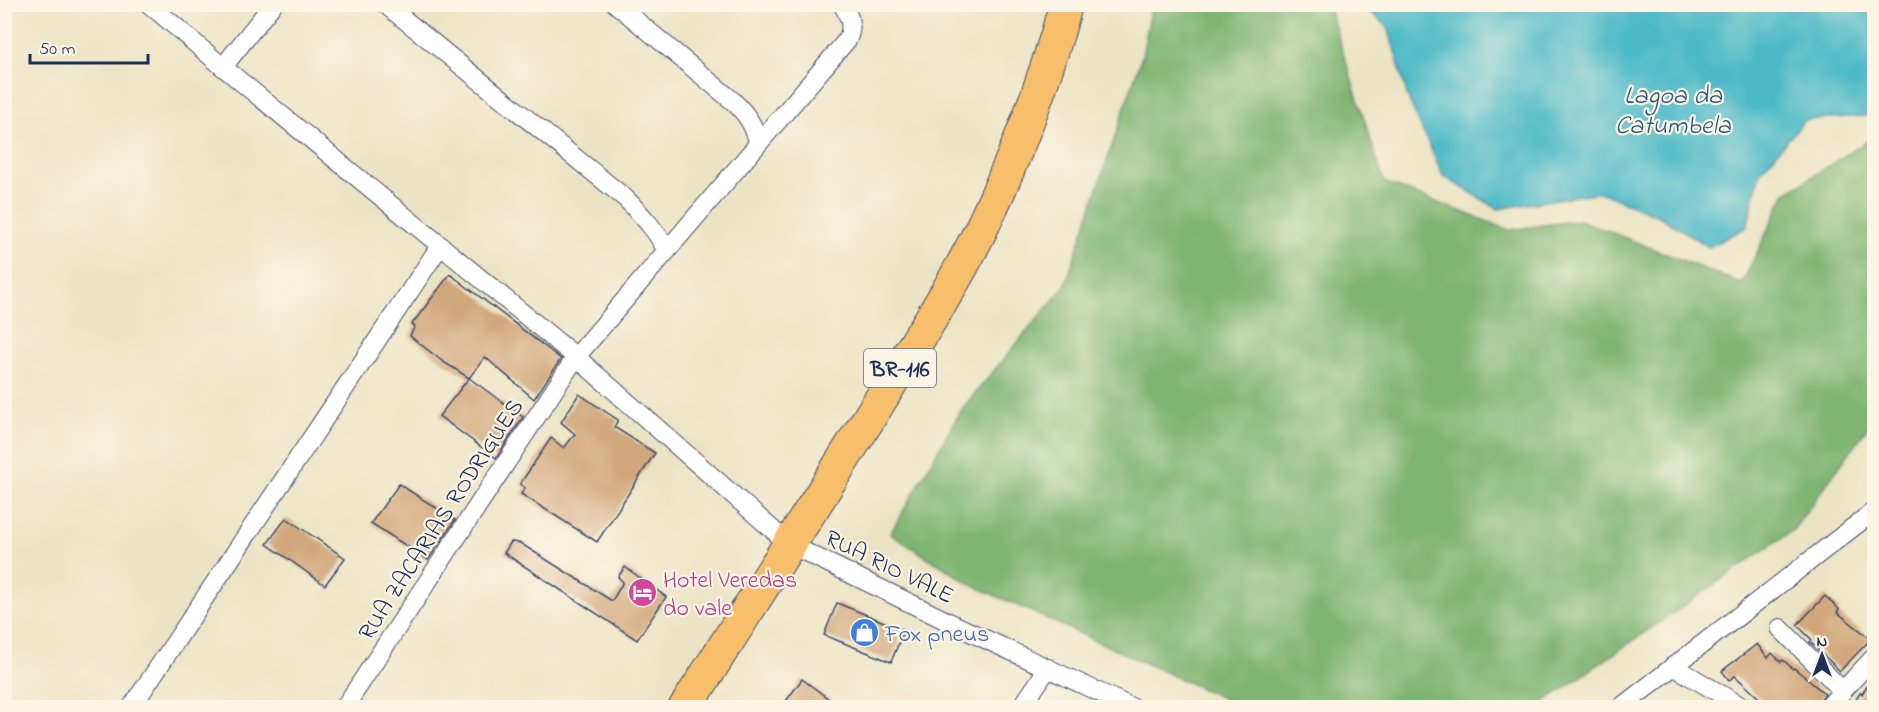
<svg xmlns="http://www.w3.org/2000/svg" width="1879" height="712" font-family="'Indie Flower',sans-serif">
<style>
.forest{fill:#7fb572;stroke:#4d7268;stroke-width:1.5}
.water{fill:#4ebac8;stroke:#347493;stroke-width:1.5}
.building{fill:#d2a77b}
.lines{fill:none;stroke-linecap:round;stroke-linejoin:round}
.street-casing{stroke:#3a4a6d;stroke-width:20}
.highway-casing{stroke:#3a4a6d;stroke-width:35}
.street{stroke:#fff;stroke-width:18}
.highway{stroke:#f7bf6c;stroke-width:33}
.labels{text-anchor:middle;stroke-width:4.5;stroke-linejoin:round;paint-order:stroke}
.shield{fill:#fcf5e5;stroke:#5e6a86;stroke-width:1.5}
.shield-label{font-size:22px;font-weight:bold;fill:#1b2f5e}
.street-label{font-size:24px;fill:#1b2f5e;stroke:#fcf5e5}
.hotel-label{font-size:24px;fill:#b23c85;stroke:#fcf5e5;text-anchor:start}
.shop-label{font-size:24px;fill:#366cbe;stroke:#fcf5e5;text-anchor:start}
.water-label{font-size:26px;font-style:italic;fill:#2a597e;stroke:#fcf5e5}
</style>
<rect width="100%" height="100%" fill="#fcf5e5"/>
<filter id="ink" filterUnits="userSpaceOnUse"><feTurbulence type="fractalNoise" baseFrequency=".0167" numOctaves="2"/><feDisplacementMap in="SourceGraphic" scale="12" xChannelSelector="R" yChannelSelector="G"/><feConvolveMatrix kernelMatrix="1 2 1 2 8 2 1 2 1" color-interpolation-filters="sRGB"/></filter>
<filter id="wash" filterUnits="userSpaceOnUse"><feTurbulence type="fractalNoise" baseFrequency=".008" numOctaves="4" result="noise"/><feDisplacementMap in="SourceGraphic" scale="24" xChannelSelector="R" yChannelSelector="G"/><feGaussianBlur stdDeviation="1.35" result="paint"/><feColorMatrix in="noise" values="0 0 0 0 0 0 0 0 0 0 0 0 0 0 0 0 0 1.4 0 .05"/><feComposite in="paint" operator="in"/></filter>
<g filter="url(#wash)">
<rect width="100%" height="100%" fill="#ebe4c4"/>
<!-- forest -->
<polygon class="forest" points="1152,5 1328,5 1384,182 1509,230 1580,220 1742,284 1785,194 1866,142 1874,139 1874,419 1793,530 1537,707 1250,707 1236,704 972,585 890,534 962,409 1065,286 1142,56"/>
<!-- water -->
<polygon class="water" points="1362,5 1866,5 1874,14 1874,112 1864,116 1805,120 1760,172 1747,227 1709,247 1659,216 1600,192 1498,209 1443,176 1408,98 1388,27"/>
<g id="blocks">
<!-- building -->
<g class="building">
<polygon points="450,274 561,359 534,399 485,357 469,378 442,361 410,336 415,326 412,324"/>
<polygon points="469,378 523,417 496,458 439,416"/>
<polygon points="579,394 618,420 614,427 655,453 597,542 521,494 525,488 520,484 551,438 564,448 575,434 561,422"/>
<polygon points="399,484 455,520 428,560 371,523"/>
<polygon points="286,518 345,558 325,585 267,544"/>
<polygon points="511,542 520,543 612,601 623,582 618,577 625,567 666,597 637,640 504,553"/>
<polygon points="1825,596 1839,609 1837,612 1871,639 1840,671 1810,642 1812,640 1797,625"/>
<polygon points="837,603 904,630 891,662 824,635"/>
<polygon points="1757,644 1768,658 1772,653 1781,662 1783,660 1793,669 1794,668 1825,694 1813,708 1770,708 1735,676 1729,680 1722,671"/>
<polygon points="1875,674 1875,708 1851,708 1860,693 1862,694"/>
<polygon points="802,679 841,708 781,708"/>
</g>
</g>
</g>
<g filter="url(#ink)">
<use href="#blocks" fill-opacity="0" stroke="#3a4a6d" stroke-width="1.5"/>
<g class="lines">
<defs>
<g id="street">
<polyline points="149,4 223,67 576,357 789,544 955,625 1133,708"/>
<path d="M 385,4 L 625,198 C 642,215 656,230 667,251"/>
<path d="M 616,4 L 734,102 C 747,115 754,125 758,142"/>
<polyline points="223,67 273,4"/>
<polyline points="1780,628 1843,691"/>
<polyline points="1673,666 1744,708"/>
<polyline points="131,708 440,246"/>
<path d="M 344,708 L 576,357 L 847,40 C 854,27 850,17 842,4"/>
<polyline points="1021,708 1048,668"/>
<polyline points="1620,708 1874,511"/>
<polyline points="1827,708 1874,657"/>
</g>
<path id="highway" d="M 685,708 C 752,603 819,499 884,394 C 919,337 957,281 985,221 C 1017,153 1046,77 1066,4"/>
</defs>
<!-- street casing -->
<use href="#street" class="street-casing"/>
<!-- highway casing -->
<use href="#highway" class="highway-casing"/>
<!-- street -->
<use href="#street" class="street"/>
<!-- highway -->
<use href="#highway" class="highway"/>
</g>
</g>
<!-- icons -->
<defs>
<symbol id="hotel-disc" viewBox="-11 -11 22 22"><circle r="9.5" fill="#d1479c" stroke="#fcf5e5"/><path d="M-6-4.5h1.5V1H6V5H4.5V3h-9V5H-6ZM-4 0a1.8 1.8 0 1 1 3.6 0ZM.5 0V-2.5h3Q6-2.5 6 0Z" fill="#fff"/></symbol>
<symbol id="shop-disc" viewBox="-11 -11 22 22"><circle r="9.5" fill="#3f7fe0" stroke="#fcf5e5"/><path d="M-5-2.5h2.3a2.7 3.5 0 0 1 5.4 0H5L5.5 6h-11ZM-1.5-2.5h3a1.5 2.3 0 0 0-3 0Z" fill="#fff"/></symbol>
</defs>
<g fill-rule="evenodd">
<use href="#hotel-disc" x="626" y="576" width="33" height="33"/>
<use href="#shop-disc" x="848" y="616" width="33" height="33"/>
</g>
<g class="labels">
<!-- shield labels -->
<rect class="shield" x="864" y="349" width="72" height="38" rx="4.5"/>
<g class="shield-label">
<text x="900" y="376">BR-116</text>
</g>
<!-- street labels -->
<g class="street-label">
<text transform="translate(440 519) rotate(-57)" y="8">RUA ZACARIAS RODRIGUES</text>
<text transform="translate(890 566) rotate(26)" y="8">RUA RIO VALE</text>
</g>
<!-- hotel labels -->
<g class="hotel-label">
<text x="663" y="587">Hotel Veredas<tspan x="663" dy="28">do vale</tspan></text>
</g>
<!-- shop labels -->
<g class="shop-label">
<text x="885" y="641">Fox pneus</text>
</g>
<!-- water labels -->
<g class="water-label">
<text x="1673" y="103">Lagoa da<tspan x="1673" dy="30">Catumbela</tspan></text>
</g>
</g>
<!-- margin -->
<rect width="1879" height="712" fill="none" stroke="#fcf5e5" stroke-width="24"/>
<!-- north arrow -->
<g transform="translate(1822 655)" stroke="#fcf5e5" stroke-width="4.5" paint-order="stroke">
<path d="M0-4.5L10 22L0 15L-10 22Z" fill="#1b2f5e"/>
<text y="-9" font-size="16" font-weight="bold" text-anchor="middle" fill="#1b2f5e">N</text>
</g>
<!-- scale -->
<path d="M30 54v9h118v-9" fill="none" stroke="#1b2f5e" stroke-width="3"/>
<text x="39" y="54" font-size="18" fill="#1b2f5e" stroke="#fcf5e5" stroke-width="4.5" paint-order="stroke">50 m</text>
</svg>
